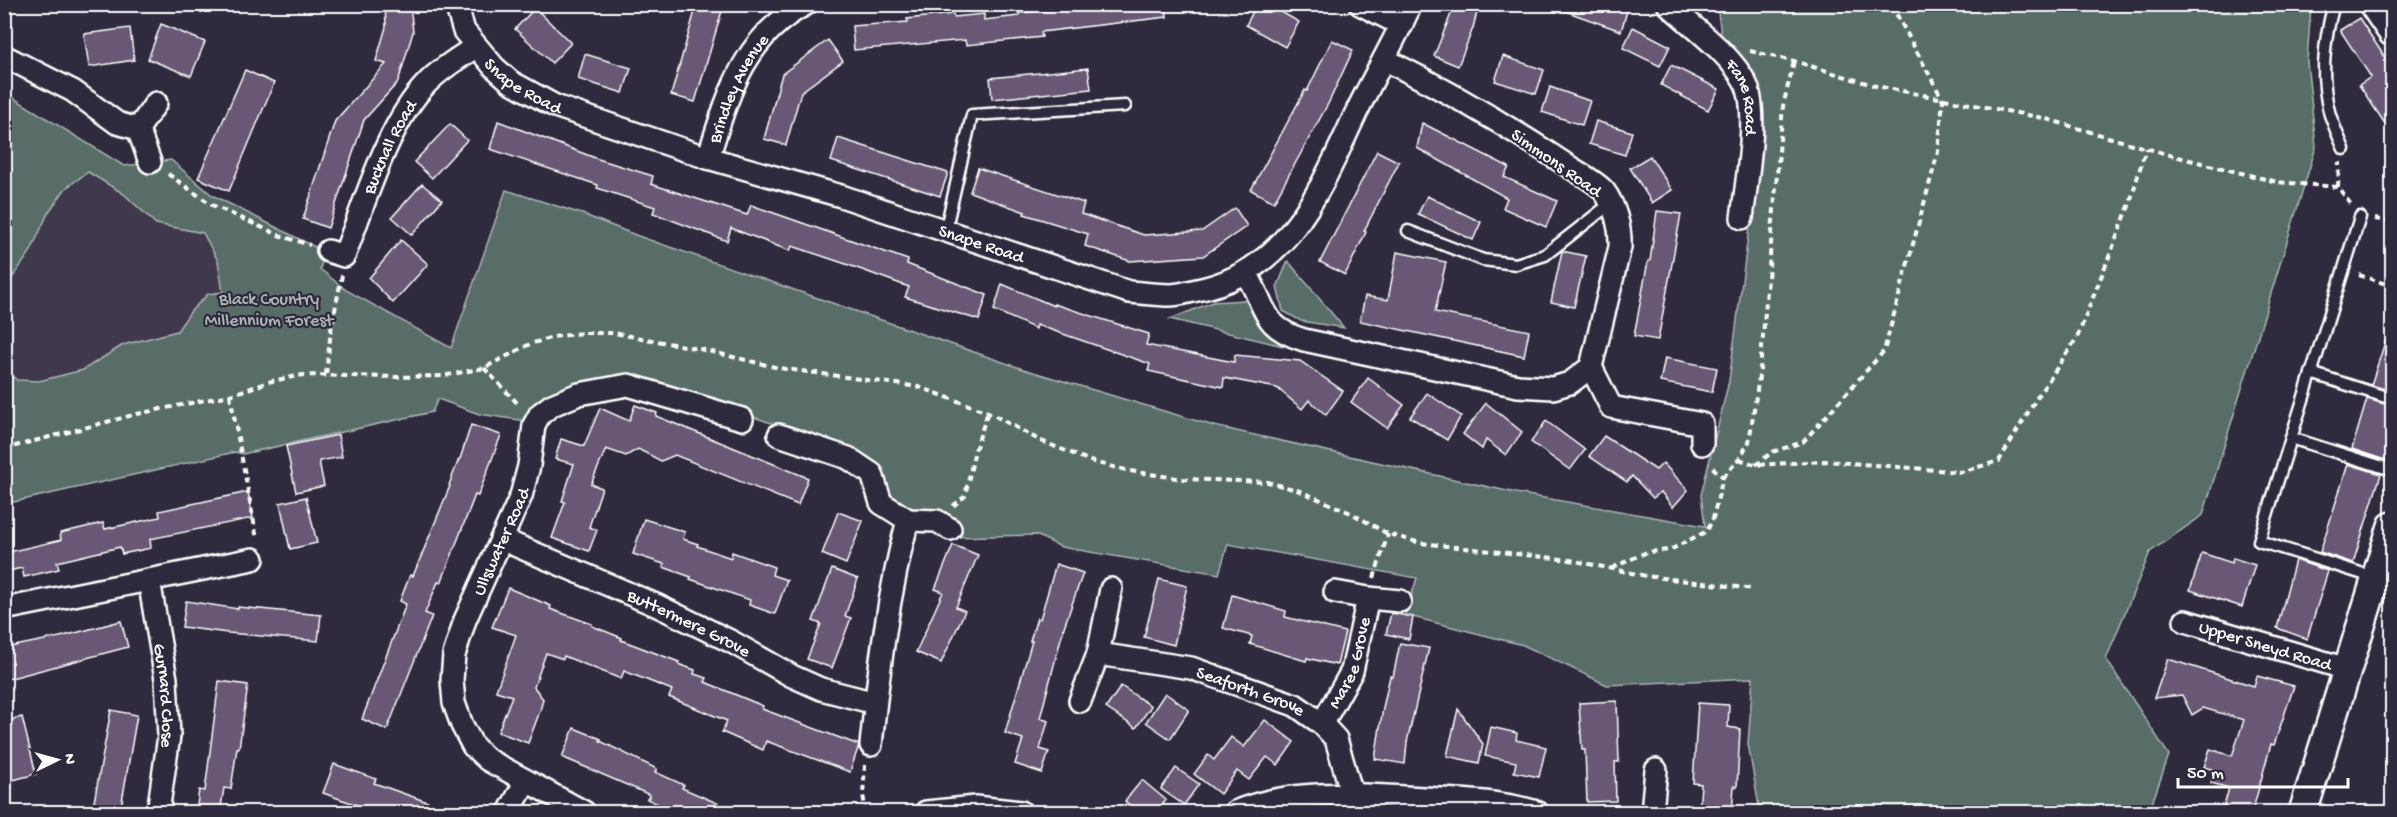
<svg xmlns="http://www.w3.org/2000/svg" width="2397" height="817" font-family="'Gochi Hand',sans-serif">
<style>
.built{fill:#40384e}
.green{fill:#586d68;stroke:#acb6b4;stroke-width:1.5}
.building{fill:#685974;stroke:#fff;stroke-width:1.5}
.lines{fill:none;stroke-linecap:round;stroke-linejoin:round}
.service-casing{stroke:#fff;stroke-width:15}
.minor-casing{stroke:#fff;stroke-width:26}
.tertiary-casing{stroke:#fff;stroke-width:32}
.path{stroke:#fff;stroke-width:4;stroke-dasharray:6 4.5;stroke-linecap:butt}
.service{stroke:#2f2a3d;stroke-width:10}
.minor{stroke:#2f2a3d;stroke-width:21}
.tertiary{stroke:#2f2a3d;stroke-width:27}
.labels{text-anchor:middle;stroke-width:4.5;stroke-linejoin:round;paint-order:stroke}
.street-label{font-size:18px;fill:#fff;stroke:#2f2a3d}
.park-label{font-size:18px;fill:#acb6b4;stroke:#2f2a3d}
</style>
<rect width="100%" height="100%" fill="#2f2a3d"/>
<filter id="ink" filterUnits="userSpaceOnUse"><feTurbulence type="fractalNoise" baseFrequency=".0167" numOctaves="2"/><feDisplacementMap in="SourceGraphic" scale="12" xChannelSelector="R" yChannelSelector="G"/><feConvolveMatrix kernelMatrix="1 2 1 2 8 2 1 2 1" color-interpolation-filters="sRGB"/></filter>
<g filter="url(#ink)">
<!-- built -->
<polygon class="built" points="4,92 124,166 329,286 5,404"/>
<!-- green -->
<g class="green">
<polygon points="1717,5 2311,5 2307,61 2316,147 2203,515 2150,552 2106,659 2169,755 2149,812 1760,812 1748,744 1753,678 1607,685 1523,645 1405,615 1417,578 1228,544 1219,574 1061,547 1036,535 953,537 959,523 899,504 884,490 855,452 742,413 621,376 526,421 479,414 438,399 432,412 243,454 235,452 5,504 5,371 17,380 39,381 83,370 123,345 177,331 191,311 208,294 223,292 218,261 203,233 156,224 124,194 88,172 66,188 48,213 31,251 12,278 5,279 5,237 9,237 9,167 4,166 4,92 124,166 171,160 212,195 325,252 320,269 346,290 451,348 506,190 582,214 638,236 1023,369 1214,426 1516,493 1705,526 1701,495 1729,381 1749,228 1759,94 1722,42"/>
<polygon points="1288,261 1344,328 1301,321 1283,311 1277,287"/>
<polygon points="1245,300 1283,346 1170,319 1213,302"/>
</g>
<!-- building -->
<g class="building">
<polygon points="385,4 410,4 413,32 398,82 364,120 328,228 303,219 335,121 386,64 376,61 386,27"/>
<polygon points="697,4 724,4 695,102 671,95"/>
<polygon points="1050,4 1166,4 1167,17 1041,32 1042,37 966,45 965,40 854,50 852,26 908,22 907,19 953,14 954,17 984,14 984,20 1019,16 1019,13 1051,10"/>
<polygon points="1257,4 1267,4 1299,22 1285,47 1246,25"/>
<polygon points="1455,4 1479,4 1473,28 1458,66 1434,56"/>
<polygon points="1555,4 1618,4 1628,8 1621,31 1554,7"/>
<polygon points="535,8 571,43 552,63 515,29"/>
<polygon points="2359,18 2392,68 2392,134 2359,85 2371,77 2340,30"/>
<polygon points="161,24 205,42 191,76 148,59"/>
<polygon points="1633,27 1670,46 1660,66 1623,48"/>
<polygon points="130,28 134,60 89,67 84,34"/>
<polygon points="828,40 843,61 801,92 786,145 764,139 782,74"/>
<polygon points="1332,40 1353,50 1329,102 1274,202 1251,190 1305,90 1307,91"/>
<polygon points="585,54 631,68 623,93 578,79"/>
<polygon points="1503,56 1544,70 1536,94 1495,81"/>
<polygon points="1671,65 1719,89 1708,110 1661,85"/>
<polygon points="1088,68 1091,89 992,99 990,78"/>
<polygon points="245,70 274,83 229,191 198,178"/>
<polygon points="1550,87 1590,101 1582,125 1542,112"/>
<polygon points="498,121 598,159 653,176 651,184 747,215 751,205 908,260 907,264 987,295 979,320 905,297 909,287 843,263 792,246 790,251 731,228 727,241 653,213 655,207 597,188 598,185 490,149"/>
<polygon points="1596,121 1632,132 1625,155 1589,144"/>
<polygon points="1422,123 1509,167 1504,177 1557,201 1546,227 1503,208 1507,198 1417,148"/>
<polygon points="450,124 467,140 432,178 414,162"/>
<polygon points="838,138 948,173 940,196 831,161"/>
<polygon points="1377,151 1399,162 1364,231 1366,232 1345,275 1320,262"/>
<polygon points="1650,156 1672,190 1652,203 1630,168"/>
<polygon points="978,168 1084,203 1081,214 1144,235 1202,231 1235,208 1247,226 1203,256 1130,261 1085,246 1088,234 1024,214 1025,212 970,192"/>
<polygon points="422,184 442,200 412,235 392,217"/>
<polygon points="1427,196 1481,222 1473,240 1418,214"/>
<polygon points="1657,211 1681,214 1658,340 1634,336 1648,261 1650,261"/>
<polygon points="401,240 428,264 393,303 369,278"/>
<polygon points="1562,251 1586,256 1574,307 1551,302"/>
<polygon points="1397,252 1446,262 1435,312 1529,331 1524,356 1360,321 1365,296 1388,300"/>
<polygon points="1002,284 1054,306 1054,304 1149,334 1146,345 1234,362 1235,355 1300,361 1343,391 1326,415 1309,400 1302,409 1277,388 1224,378 1223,387 1148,371 1150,364 1037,325 1036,329 994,310"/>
<polygon points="2389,330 2392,330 2392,391 2371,385"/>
<polygon points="1665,358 1717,368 1712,392 1660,382"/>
<polygon points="1368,378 1404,405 1387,428 1351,402"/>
<polygon points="1427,393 1461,416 1447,440 1410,417"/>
<polygon points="2367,399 2392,406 2392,456 2387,455 2385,460 2352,449"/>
<polygon points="1486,403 1522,432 1506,455 1486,440 1482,449 1463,434"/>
<polygon points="635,405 657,413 656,416 808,478 798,505 675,455 661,461 638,449 626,456 606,449 591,484 602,488 589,527 597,530 589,551 552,538 565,502 562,501 574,464 555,459 561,439 584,446 600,408 629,421"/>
<polygon points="1546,421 1585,450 1570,470 1531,442"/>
<polygon points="471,425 501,435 478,496 475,495 441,583 438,582 425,613 432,616 387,730 362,719 406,604 400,601 410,575 413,576 450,486 449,485 459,459 460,459"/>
<polygon points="338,435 342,457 319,461 324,486 296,492 286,446"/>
<polygon points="1604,436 1656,470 1663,463 1688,490 1673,507 1661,492 1653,498 1632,476 1627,482 1589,456"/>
<polygon points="2348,464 2381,474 2353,563 2320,552"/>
<polygon points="248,492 253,518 150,539 151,548 122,554 120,547 57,562 59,569 24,577 22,568 4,572 4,553 61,540 60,533 103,523 105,529 160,517 159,511"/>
<polygon points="306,497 317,543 290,549 280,503"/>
<polygon points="838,512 863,521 846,564 822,554"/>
<polygon points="644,519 685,532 683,539 698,544 697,546 731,558 732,552 774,567 772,575 787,580 775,614 749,605 750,600 690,579 691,577 663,567 664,564 633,554"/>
<polygon points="953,545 978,555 956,607 965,611 941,663 916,652 943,592 935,589"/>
<polygon points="2202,553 2232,563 2233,558 2255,565 2242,607 2190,590"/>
<polygon points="2295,560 2328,571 2307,639 2277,628"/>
<polygon points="1056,564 1083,573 1064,627 1040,718 1048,721 1040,749 1049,752 1042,773 1015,764 1023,739 1005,733 1032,641 1030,641 1037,618 1040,619"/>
<polygon points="832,569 858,579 845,616 851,618 832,668 807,659 821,624 813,621"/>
<polygon points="1159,579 1187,586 1174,645 1144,637"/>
<polygon points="508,588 551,606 550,609 592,624 592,626 622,638 621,640 679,662 678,664 695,670 694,674 707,678 705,682 763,706 762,709 859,745 850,772 766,741 763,750 722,732 727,721 669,697 672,690 624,671 621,679 564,656 563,659 546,653 534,687 543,699 540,711 528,743 498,732 512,696 496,691 516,635 492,627"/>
<polygon points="1232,595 1286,611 1285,617 1345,632 1337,665 1307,658 1306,661 1250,644 1252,636 1223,628"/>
<polygon points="186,601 238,609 238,607 321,615 318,641 228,633 182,627"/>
<polygon points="1391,613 1413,617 1409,639 1386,634"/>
<polygon points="121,621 128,647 4,680 4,648 60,637"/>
<polygon points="1400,643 1429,648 1407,742 1405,764 1375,759 1383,708 1390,676 1393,677"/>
<polygon points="2168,659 2254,686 2257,676 2294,686 2274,745 2271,744 2252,813 2230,813 2231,809 2224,806 2229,788 2211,783 2215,770 2204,767 2210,749 2232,756 2244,720 2203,708 2192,715 2182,695 2154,698"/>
<polygon points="219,681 248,685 239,748 237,748 231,789 224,788 220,813 196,813 199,790 205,791"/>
<polygon points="1121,686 1151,706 1136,728 1106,708"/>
<polygon points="1165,693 1189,710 1170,739 1146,722"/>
<polygon points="1617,701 1619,762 1615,762 1616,801 1587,802 1585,750 1582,750 1579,703"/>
<polygon points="1698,703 1729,705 1728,727 1740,729 1737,787 1734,786 1732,813 1699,813 1701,784 1693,783"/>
<polygon points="1458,709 1483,744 1479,763 1447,756"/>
<polygon points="111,710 137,715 120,813 92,813"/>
<polygon points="22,717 36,774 9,781 4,763 4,722"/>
<polygon points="1265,720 1294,742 1278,765 1267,757 1249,780 1237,771 1220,794 1194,774 1208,755 1214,760 1231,737 1244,747"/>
<polygon points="1491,727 1517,733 1516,740 1546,747 1539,777 1514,772 1516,762 1485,756"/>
<polygon points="574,728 601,739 600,741 657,769 655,772 684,785 682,788 740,813 677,813 647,799 650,795 562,757"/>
<polygon points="334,764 376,779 374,783 450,810 450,813 380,813 323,793"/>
<polygon points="1176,768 1199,784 1184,805 1161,789"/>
<polygon points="1142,780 1166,800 1156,813 1139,813 1125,801"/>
</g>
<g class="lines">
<defs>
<g id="service">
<path d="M 2334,4 C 2324,39 2320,79 2330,115 C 2334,126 2339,138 2344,149"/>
<polyline points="2360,217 2259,541 2376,578"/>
<polyline points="1408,231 1483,260 1516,264 1545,255 1610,204"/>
<polyline points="945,232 972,115 1125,106"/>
<polyline points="2311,373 2392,399"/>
<polyline points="2291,438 2392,470"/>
</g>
<g id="minor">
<path id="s1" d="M 456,4 L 464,31 L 494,67 L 511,82 L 555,106 L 708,158 L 841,196 L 1129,292 C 1143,293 1157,295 1170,295 C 1179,295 1188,292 1197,290 C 1288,272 1320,190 1355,115 C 1373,78 1394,42 1411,4"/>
<polyline points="1360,4 1402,25"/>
<path id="s2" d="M 1668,4 C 1692,27 1730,53 1745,82 C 1760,110 1746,185 1742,218"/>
<polyline points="4,56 73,91 117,123 138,129"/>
<path id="s3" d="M 708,158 C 728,96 743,37 806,4"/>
<polyline points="150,162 138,129 156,103"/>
<path id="s4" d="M 328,251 L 344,256 C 365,203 387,124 427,83 C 441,68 459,58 475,47"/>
<path d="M 1246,273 C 1267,308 1261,327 1304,340 L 1518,386 L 1553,388 L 1570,383 L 1591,367 L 1620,247 C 1621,228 1615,206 1604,191 C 1596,181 1573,170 1562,162 C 1505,124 1446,90 1384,59"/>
<polyline points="1591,367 1611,407 1702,424 1702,444"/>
<polyline points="779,435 848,458 872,474 881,503 908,520 937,521 950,529"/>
<path id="s5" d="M 501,539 L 658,606 L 732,642 L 792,676 L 821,689 L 875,703"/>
<path id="s6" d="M 149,580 L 166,679 L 169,736 L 158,812"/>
<polyline points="1335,592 1368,598 1400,601"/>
<polyline points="4,609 253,559"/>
<path id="s7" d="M 2185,621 L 2347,669"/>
<path id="s8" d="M 1098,654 L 1191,668 L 1295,705 L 1322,724 L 1336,739 L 1352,794"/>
<polyline points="1080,701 1098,654 1111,589"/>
<path id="s9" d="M 1322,724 L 1352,671 L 1368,598"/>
<path d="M 871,745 C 879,669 888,594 908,520"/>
<polyline points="509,812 526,781"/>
<path id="s10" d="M 584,812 L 488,760 L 473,746 L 462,725 L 454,703 L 452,680 L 454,655 L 465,620 L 521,496 L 529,466 L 534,425 L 540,414 L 552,405 L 579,394 L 628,385 L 742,419"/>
<polyline points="926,812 976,807 1021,812"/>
<path d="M 1235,812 C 1294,787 1362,795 1424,798 C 1466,801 1496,800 1537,812"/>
<polyline points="1652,812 1656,770"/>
</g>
<g id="tertiary">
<polyline points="2373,4 2392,32"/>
<polyline points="2303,812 2392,526"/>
</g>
</defs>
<!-- service casing -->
<use href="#service" class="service-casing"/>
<!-- minor casing -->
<use href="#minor" class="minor-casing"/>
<!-- tertiary casing -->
<use href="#tertiary" class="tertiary-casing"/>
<!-- path -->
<g class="path">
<polyline points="1750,51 1794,61 1876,86 2043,118 2166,154 2277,182 2338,187 2352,206"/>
<polyline points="168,174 212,205 281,236 310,245"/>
<polyline points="2338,187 2339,162"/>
<polyline points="2375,219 2392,222"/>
<polyline points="2359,275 2392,286"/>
<polyline points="484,368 520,406"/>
<polyline points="326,374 331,330 342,275"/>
<polyline points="230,395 257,539"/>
<polyline points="4,449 137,414 230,395 272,381 303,375 396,377 442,376 484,368 530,344 553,337 582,333 614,333 700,349 779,368 919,387 988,412 1039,440 1093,462 1130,471 1183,479 1268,482 1300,491 1351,513 1388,534 1421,543 1570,560 1646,576 1754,589"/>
<polyline points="1739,459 1756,465 1825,461 1961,472 1999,461 2038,396 2077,338 2129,206 2146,148"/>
<polyline points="1756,465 1772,452 1803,442 1884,351 1938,152 1943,100 1891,4"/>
<polyline points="1723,477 1739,459 1749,442 1760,370 1783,106 1794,61"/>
<polyline points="953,506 965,496 975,450 988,412"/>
<polyline points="1612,568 1647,552 1670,550 1707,531 1713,518 1723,477 1709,464"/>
<polyline points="1374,578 1388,534"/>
<polyline points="865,765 863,795 866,812"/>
</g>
<!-- service -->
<use href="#service" class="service"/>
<!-- minor -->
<use href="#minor" class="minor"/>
<!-- tertiary -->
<use href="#tertiary" class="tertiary"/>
</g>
</g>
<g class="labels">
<!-- street labels -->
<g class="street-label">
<text dy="6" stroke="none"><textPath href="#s1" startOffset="110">Snape Road</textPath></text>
<text dy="6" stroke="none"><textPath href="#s3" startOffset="76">Brindley Avenue</textPath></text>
<text dy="6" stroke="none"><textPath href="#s2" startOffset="124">Fane Road</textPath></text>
<text dy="6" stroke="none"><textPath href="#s4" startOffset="135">Bucknall Road</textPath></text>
<text transform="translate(1557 162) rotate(35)" y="6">Simmons Road</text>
<text dy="6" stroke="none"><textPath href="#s1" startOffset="596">Snape Road</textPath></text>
<text dy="6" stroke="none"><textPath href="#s10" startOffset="348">Ullswater Road</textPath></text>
<text dy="6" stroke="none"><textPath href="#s5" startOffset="206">Buttermere Grove</textPath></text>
<text dy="6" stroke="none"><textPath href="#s7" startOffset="84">Upper Sneyd Road</textPath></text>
<text dy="6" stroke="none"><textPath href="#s9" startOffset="68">Maree Grove</textPath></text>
<text dy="6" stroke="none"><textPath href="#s8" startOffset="158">Seaforth Grove</textPath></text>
<text dy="6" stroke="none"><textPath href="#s6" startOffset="117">Gurnard Close</textPath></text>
</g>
<!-- park labels -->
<g class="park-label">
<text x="269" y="304">Black Country<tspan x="269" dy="21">Millennium Forest</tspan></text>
</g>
</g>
<!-- margin -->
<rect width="2397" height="817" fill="none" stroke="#2f2a3d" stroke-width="24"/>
<rect x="12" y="12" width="2373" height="793" fill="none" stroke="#fff" stroke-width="2" filter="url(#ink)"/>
<!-- north arrow -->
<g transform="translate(57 760) rotate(85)" stroke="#2f2a3d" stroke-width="4.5" paint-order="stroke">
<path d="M0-4.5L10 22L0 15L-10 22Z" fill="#ffffff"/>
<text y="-9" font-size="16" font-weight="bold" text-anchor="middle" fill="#ffffff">N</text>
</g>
<!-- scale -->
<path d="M2178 778v9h170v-9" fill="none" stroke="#ffffff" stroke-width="3"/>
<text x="2187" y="778" font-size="18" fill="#ffffff" stroke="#2f2a3d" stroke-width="4.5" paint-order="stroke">50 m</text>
</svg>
